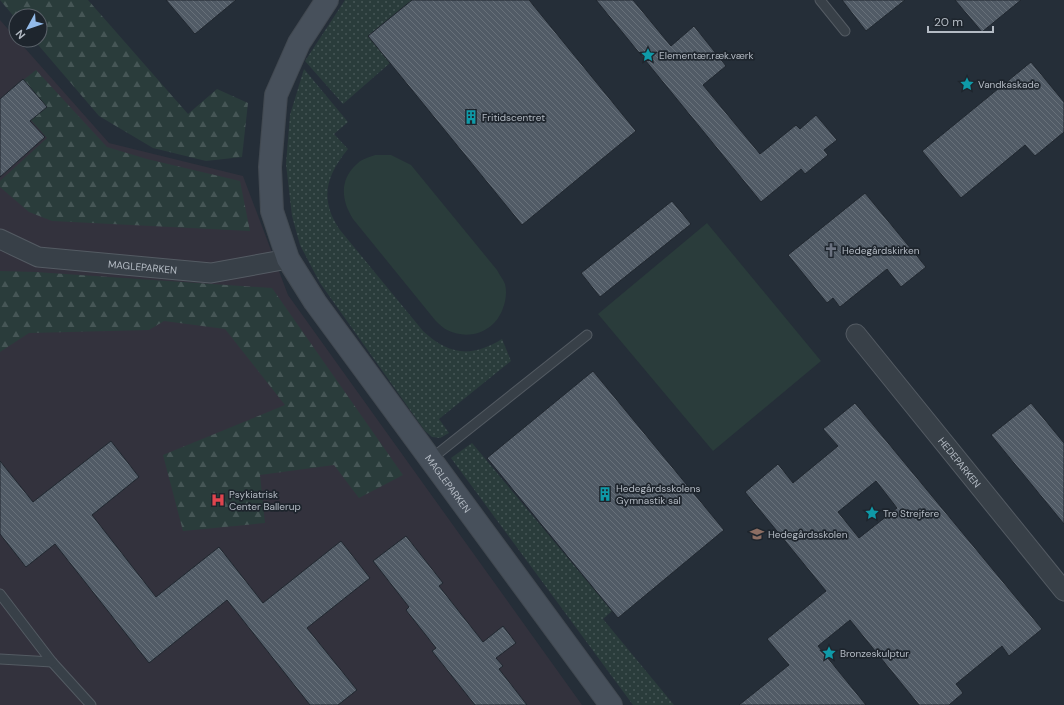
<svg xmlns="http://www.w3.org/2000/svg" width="1064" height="705" font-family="'DM Sans',sans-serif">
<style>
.medical{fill:#33323d}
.green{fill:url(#green-dots)}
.forest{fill:url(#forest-firs)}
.pitch{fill:#2a3c3b}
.building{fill:url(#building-back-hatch);stroke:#20272f;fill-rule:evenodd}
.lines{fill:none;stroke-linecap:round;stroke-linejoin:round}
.lane-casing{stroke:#545b63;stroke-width:11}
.street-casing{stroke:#545b63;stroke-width:21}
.secondary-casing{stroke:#424951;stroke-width:24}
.lane{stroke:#384048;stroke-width:9}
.street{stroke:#384048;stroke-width:19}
.secondary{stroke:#47505b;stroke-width:22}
.labels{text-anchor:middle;stroke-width:3.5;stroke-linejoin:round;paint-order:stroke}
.poi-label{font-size:10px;fill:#b4bbc4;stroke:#1e252d;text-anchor:start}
.street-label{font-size:10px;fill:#b4bbc4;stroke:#1e252d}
</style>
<defs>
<pattern id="green-dots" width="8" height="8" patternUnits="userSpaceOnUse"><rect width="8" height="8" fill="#2a3c3b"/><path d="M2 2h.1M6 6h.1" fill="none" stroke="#465656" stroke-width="1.8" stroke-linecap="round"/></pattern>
<pattern id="forest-firs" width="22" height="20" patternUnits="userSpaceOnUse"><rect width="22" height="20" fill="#2a3c3b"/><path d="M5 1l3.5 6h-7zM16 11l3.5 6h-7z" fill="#465656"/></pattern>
<pattern id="building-back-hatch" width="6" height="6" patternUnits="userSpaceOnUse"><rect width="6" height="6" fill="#515b66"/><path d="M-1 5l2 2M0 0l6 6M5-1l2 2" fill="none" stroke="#68717a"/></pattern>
</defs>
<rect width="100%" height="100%" fill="#252e38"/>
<!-- medical -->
<polygon class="medical" points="0,20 109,143 243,176 288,295 582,705 0,705"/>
<!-- green -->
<g class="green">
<polygon points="345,0 412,0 368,36 390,63 343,104 305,61"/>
<path d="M 304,69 L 348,122 L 334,134 L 348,149 C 326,176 319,199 340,230 L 423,331 C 449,355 471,358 502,339 L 511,361 L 439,419 L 449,433 L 440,438 L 432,437 L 425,431 L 320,283 L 300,245 L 292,216 L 286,164 L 290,115 Z"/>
<polygon points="472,443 612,611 603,619 674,705 633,705 451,458"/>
</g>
<!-- forest -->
<g class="forest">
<polygon points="0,0 88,0 188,114 217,89 248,103 242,157 206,161 153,148 99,116 34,40 40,40 40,16 16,16 16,19"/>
<polygon points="36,70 107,147 147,159 240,181 250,231 52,221 29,212 0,187 0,181 47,138 7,93"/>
<polygon points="0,271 36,272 272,288 403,475 359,498 334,465 260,475 265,523 183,531 163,455 285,405 225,329 164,321 149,330 29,333 0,352"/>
</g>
<!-- pitch -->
<g class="pitch">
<path d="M 375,155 L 391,155 L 411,165 L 497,270 C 499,274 503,279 505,284 C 507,291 506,301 503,308 C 495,332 469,341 447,330 C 443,328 439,324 435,320 L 353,219 C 341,200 339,179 358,163 C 362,159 370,157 375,155 Z"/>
<polygon points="707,223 821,361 713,451 598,314"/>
</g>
<!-- building -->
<g class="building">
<polygon points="166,0 236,0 195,34"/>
<polygon points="412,0 529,0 636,131 522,225 368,36"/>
<polygon points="596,0 633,0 671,46 694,26 726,66 703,85 760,154 796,125 800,129 816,115 837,140 824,150 828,155 805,174 801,169 761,202"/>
<polygon points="842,0 905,0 866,31"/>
<polygon points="955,0 1021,0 982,32"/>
<polygon points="1031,62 1064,102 1064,132 1035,156 1025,145 961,198 922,151"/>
<polygon points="23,79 47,107 30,121 45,137 0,177 0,99"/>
<polygon points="865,193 926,267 901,287 887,269 840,307 833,298 827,303 788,255"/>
<polygon points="672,201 691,224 600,297 581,273"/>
<polygon points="593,371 724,530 618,618 487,458"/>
<path d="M 855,403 L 1042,629 L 1009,656 L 1002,646 L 956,684 L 963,693 L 949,705 L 919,705 L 850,620 L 818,646 L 866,705 L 739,705 L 789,665 L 767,639 L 826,591 L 745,492 L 778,464 L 793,483 L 838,446 L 823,429 ZM 876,481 L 897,508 L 859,538 L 838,512 Z"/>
<polygon points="1031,403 1064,443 1064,524 991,435"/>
<polygon points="111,441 139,477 92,515 156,597 219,547 263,603 341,541 370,578 307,628 357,690 338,705 310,705 227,600 149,663 55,544 26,567 0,534 0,461 33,502"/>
<polygon points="406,536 443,583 439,586 483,642 503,626 516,643 496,658 503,666 499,669 527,705 475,705 432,651 436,648 406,610 409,607 373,561"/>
</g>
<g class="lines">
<defs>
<g id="lane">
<polyline points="820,0 845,31"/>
<polyline points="431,459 587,335"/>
<polyline points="0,594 52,662 91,705"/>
<polyline points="0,659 52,662"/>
</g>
<g id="street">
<path id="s1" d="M 0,239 L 38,257 L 211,273 L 288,259"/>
<path id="s2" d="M 856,334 L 1064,591"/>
</g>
<g id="secondary">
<path id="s3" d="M 327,0 L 299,43 L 276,95 L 270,167 L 272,211 L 288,259 L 315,302 L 611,705"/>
</g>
</defs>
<!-- lane casing -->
<use href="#lane" class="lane-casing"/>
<!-- street casing -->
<use href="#street" class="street-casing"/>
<!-- secondary casing -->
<use href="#secondary" class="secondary-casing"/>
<!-- lane -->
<use href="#lane" class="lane"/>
<!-- street -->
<use href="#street" class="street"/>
<!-- secondary -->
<use href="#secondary" class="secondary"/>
</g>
<!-- icons -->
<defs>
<symbol id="sight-bare" viewBox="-9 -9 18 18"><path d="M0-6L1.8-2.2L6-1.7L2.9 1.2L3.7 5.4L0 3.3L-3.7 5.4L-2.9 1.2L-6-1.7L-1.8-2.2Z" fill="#0f9aa8" stroke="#1e252d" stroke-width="2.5" paint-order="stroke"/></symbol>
<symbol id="building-bare" viewBox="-9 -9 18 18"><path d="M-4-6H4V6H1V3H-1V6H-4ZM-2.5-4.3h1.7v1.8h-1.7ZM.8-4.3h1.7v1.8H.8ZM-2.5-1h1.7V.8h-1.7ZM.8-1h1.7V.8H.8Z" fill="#0f9aa8" stroke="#1e252d" stroke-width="2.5" paint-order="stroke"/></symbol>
<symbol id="church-bare" viewBox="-9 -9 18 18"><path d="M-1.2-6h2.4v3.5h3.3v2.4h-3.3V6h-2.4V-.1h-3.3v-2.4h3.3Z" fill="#6b7280" stroke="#1e252d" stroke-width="2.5" paint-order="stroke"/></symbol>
<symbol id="hospital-bare" viewBox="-9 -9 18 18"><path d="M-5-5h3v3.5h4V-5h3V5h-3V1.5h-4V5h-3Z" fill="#e0444e" stroke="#1e252d" stroke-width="2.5" paint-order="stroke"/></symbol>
<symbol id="school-bare" viewBox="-9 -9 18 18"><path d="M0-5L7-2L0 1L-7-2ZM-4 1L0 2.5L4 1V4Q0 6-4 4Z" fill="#8d6e63" stroke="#1e252d" stroke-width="2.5" paint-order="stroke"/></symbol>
</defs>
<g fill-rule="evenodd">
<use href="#sight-bare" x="638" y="45" width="20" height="20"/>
<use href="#sight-bare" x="957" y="74" width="20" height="20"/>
<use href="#building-bare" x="461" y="107" width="20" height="20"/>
<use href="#church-bare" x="821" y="240" width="20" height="20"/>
<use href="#building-bare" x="595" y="484" width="20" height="20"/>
<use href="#hospital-bare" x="208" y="490" width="20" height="20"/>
<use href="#sight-bare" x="862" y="503" width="20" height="20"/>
<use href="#school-bare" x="747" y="524" width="20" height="20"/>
<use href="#sight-bare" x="819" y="643" width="20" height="20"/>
</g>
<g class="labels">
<!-- poi labels -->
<g class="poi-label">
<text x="659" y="59">Elementær.ræk.værk</text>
<text x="978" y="88">Vandkaskade</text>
<text x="482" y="121">Fritidscentret</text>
<text x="842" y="254">Hedegårdskirken</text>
<text x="616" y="492">Hedegårdsskolens<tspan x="616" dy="12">Gymnastik sal</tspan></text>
<text x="229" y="498">Psykiatrisk<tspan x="229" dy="12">Center Ballerup</tspan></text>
<text x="883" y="517">Tre Strejfere</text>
<text x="768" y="538">Hedegårdsskolen</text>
<text x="840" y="657">Bronzeskulptur</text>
</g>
<!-- street labels -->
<g class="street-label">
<text dy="4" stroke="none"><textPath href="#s1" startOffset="147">MAGLEPARKEN</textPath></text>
<text dy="4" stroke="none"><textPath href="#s2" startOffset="165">HEDEPARKEN</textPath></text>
<text dy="4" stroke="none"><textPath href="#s3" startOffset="551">MAGLEPARKEN</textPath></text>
</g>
</g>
<!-- north arrow -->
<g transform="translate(28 28) rotate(230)"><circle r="19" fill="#1e252d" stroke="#5a6169"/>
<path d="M0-3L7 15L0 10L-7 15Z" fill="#93bbea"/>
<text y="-6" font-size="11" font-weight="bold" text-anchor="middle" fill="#b4bbc4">N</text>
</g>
<!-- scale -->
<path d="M928 26v6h65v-6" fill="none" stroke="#b4bbc4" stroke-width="2"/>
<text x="934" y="26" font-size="12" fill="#b4bbc4" stroke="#1e252d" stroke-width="3" paint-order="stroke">20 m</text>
</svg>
